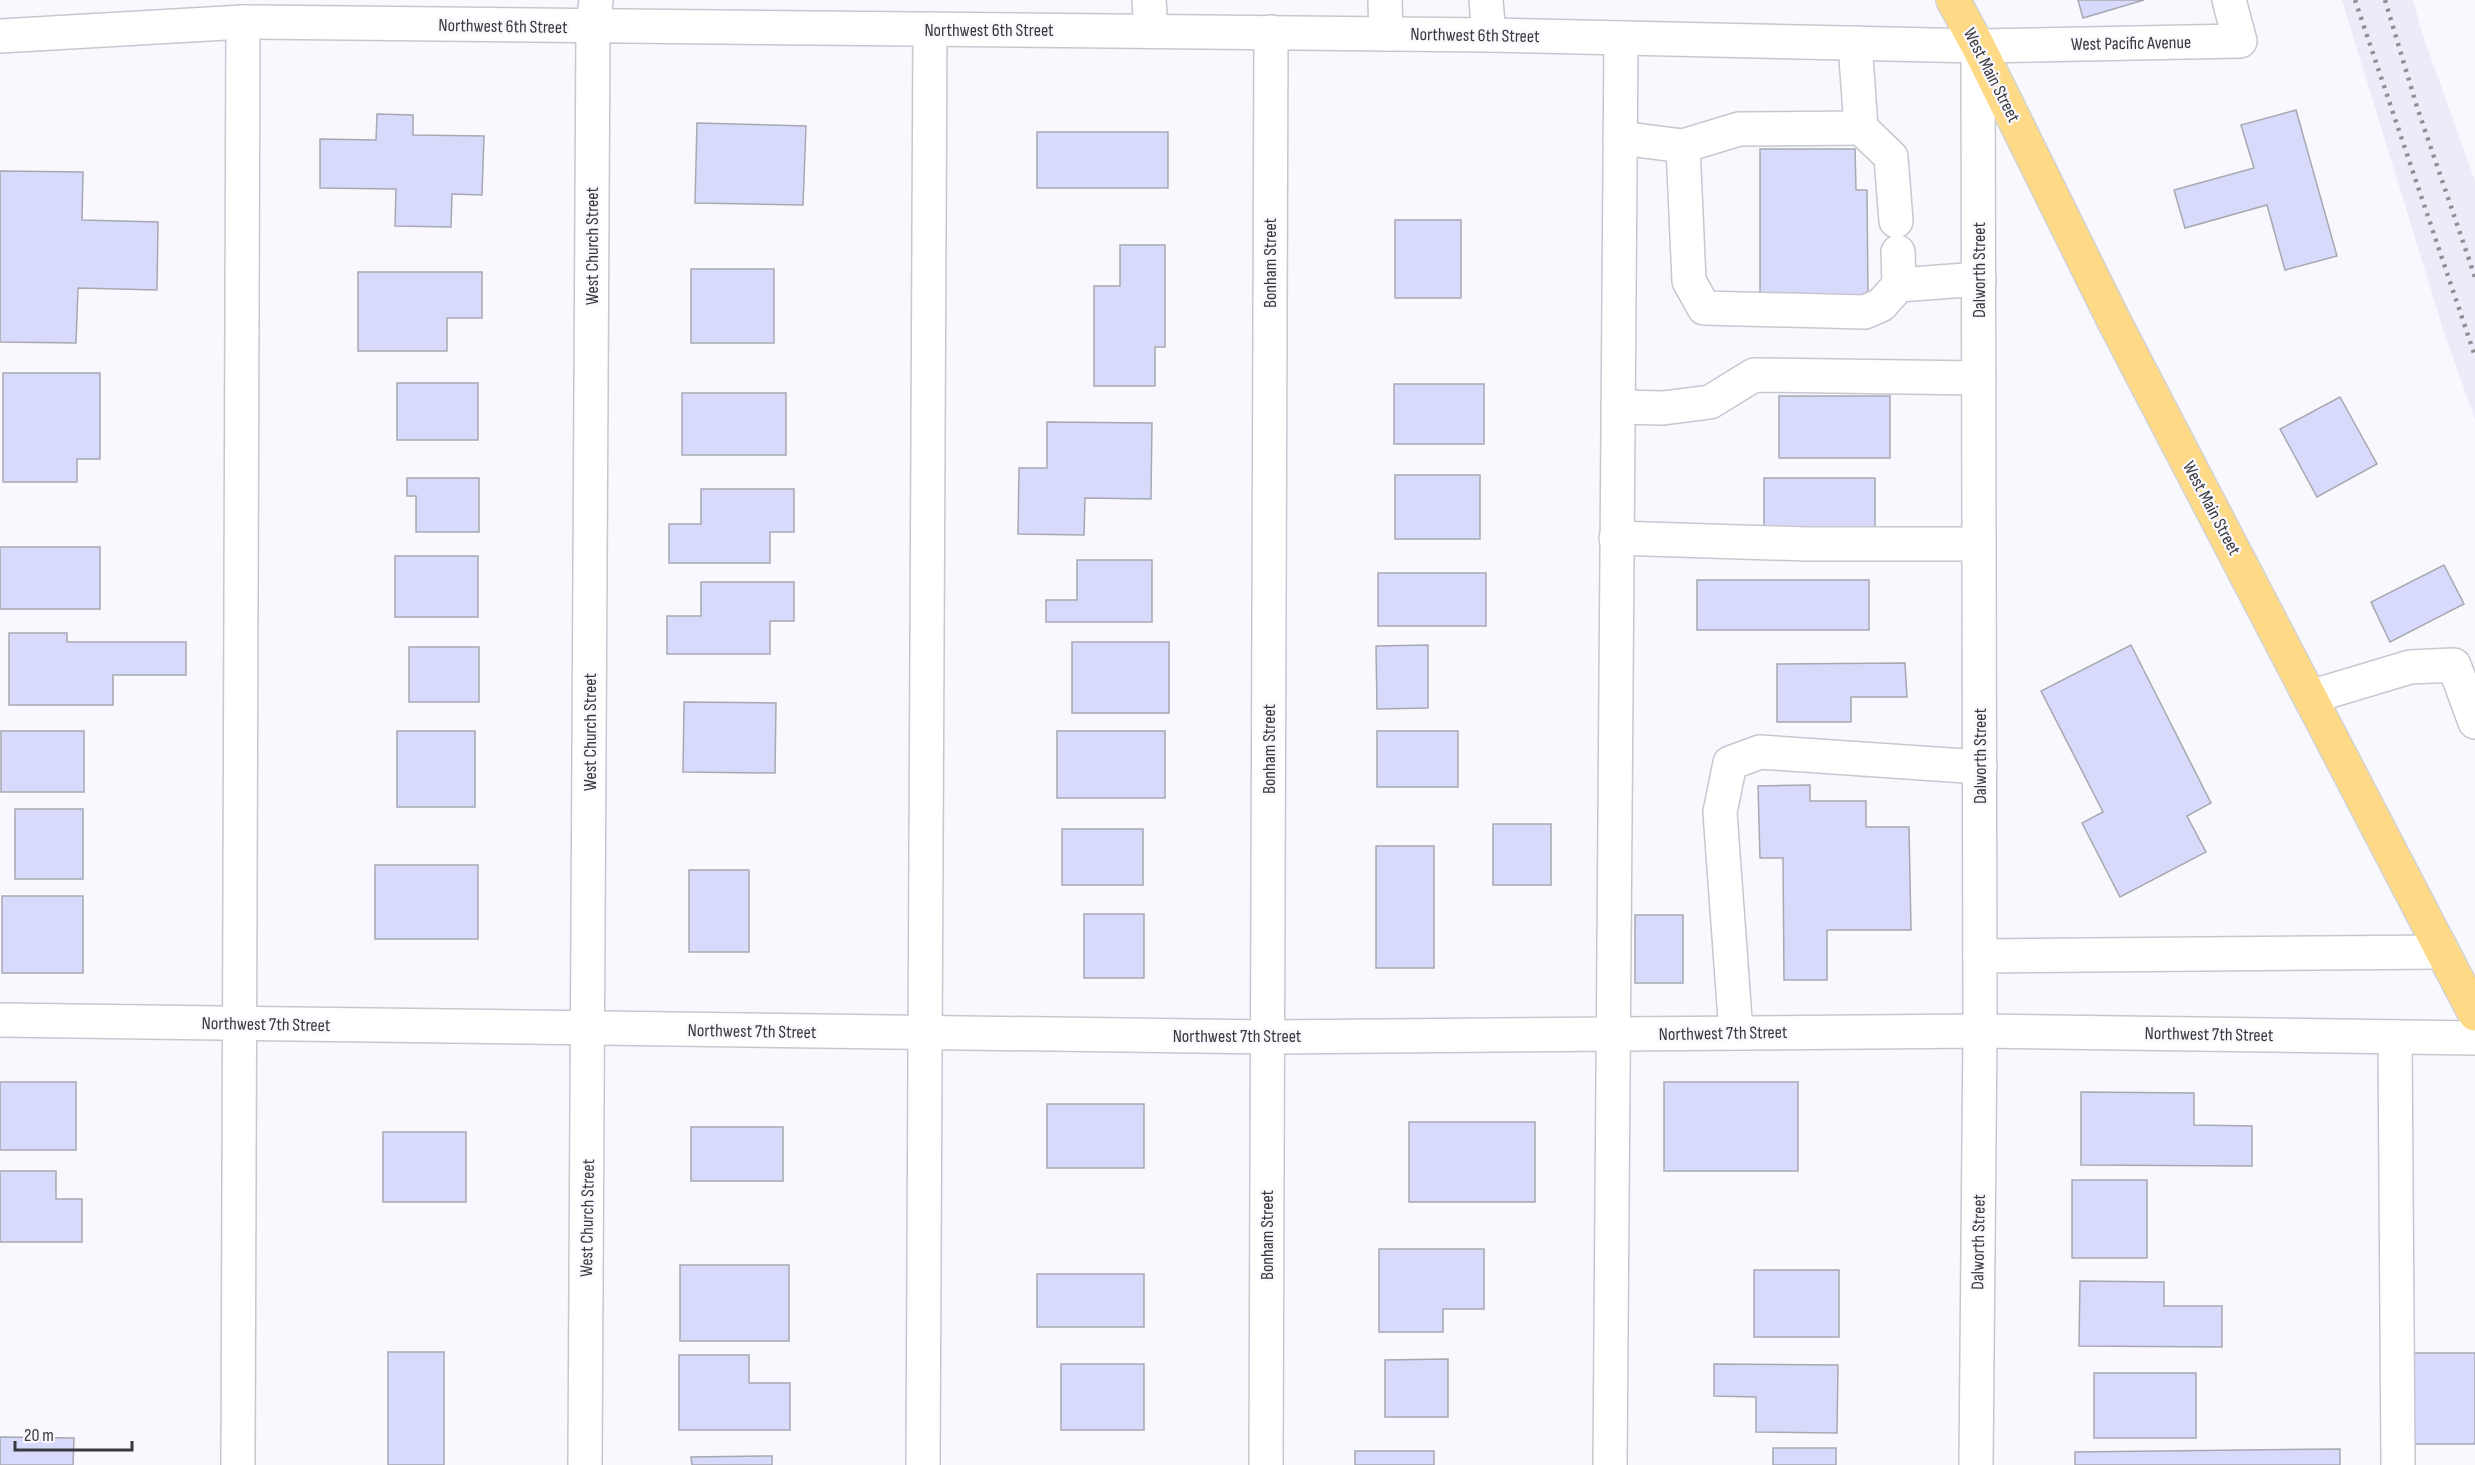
<svg xmlns="http://www.w3.org/2000/svg" width="2475" height="1465" font-family="'Sofia Sans Condensed',sans-serif">
<style>
.built{fill:#ececf9}
.building{fill:#d8dafb;stroke:#a8a8b1;stroke-width:1.5}
.lines{fill:none;stroke-linecap:round;stroke-linejoin:round}
.minor-casing{stroke:#c7c7d0;stroke-width:36}
.major-casing{stroke:#d3d3d4;stroke-width:36}
.minor{stroke:#fff;stroke-width:33}
.major{stroke:#feda86;stroke-width:33}
.rail{stroke:#8e8e93;stroke-width:4.5;stroke-dasharray:3 6;stroke-linecap:butt}
.labels{text-anchor:middle;stroke-width:4.5;stroke-linejoin:round;paint-order:stroke}
.street-label{font-size:18px;fill:#38393c;stroke:#f8f8fe}
</style>
<rect width="100%" height="100%" fill="#f8f8fe"/>
<!-- built -->
<polygon class="built" points="2342,0 2413,0 2421,30 2475,181 2475,420 2443,329"/>
<!-- building -->
<g class="building">
<polygon points="2078,0 2144,0 2083,18"/>
<polygon points="2296,110 2337,256 2285,270 2267,205 2185,228 2174,190 2254,168 2241,125"/>
<polygon points="377,114 413,115 413,135 484,136 482,195 452,194 451,227 395,226 396,189 320,188 320,139 376,140"/>
<polygon points="697,123 806,126 803,205 695,203"/>
<rect x="1037" y="132" width="131" height="56"/>
<polygon points="1760,149 1855,149 1856,190 1867,190 1868,298 1760,298"/>
<polygon points="0,171 83,172 82,220 158,222 157,290 78,288 76,343 0,342"/>
<rect x="1395" y="220" width="66" height="78"/>
<polygon points="1120,245 1165,245 1165,347 1155,347 1155,386 1094,386 1094,286 1120,286"/>
<rect x="691" y="269" width="83" height="74"/>
<polygon points="358,272 482,272 482,318 447,318 447,351 358,351"/>
<polygon points="3,373 100,373 100,459 77,459 77,482 3,482"/>
<rect x="397" y="383" width="81" height="57"/>
<rect x="1394" y="384" width="90" height="60"/>
<rect x="682" y="393" width="104" height="62"/>
<rect x="1779" y="396" width="111" height="62"/>
<polygon points="2340,397 2377,464 2317,497 2280,429"/>
<polygon points="1047,422 1152,423 1151,499 1085,498 1084,535 1018,534 1019,468 1047,468"/>
<rect x="1395" y="475" width="85" height="64"/>
<polygon points="407,478 479,478 479,532 416,532 416,496 407,496"/>
<rect x="1764" y="478" width="111" height="55"/>
<polygon points="701,489 794,489 794,532 770,532 770,563 669,563 669,524 701,524"/>
<rect x="0" y="547" width="100" height="62"/>
<rect x="395" y="556" width="83" height="61"/>
<polygon points="1077,560 1152,560 1152,622 1046,622 1046,600 1077,600"/>
<polygon points="2444,565 2464,604 2390,642 2371,602"/>
<rect x="1378" y="573" width="108" height="53"/>
<rect x="1697" y="580" width="172" height="50"/>
<polygon points="701,582 794,582 794,621 770,621 770,654 667,654 667,616 701,616"/>
<polygon points="9,633 67,633 67,642 186,642 186,675 113,675 113,705 9,705"/>
<rect x="1072" y="642" width="97" height="71"/>
<polygon points="1428,645 1428,708 1377,709 1376,646"/>
<polygon points="2131,645 2211,803 2187,816 2206,852 2120,897 2082,823 2103,812 2041,691"/>
<rect x="409" y="647" width="70" height="55"/>
<polygon points="1905,663 1907,697 1851,697 1851,722 1777,722 1777,664"/>
<polygon points="684,702 776,703 775,773 683,772"/>
<rect x="1" y="731" width="83" height="61"/>
<rect x="397" y="731" width="78" height="76"/>
<rect x="1057" y="731" width="108" height="67"/>
<rect x="1377" y="731" width="81" height="56"/>
<polygon points="1810,785 1810,801 1866,801 1866,827 1909,827 1911,930 1827,930 1827,980 1784,980 1783,858 1760,858 1758,786"/>
<rect x="15" y="809" width="68" height="70"/>
<rect x="1493" y="824" width="58" height="61"/>
<rect x="1062" y="829" width="81" height="56"/>
<rect x="1376" y="846" width="58" height="122"/>
<rect x="375" y="865" width="103" height="74"/>
<rect x="689" y="870" width="60" height="82"/>
<rect x="2" y="896" width="81" height="77"/>
<rect x="1084" y="914" width="60" height="64"/>
<rect x="1635" y="915" width="48" height="68"/>
<rect x="0" y="1082" width="76" height="68"/>
<rect x="1664" y="1082" width="134" height="89"/>
<polygon points="2081,1092 2194,1093 2194,1125 2252,1126 2252,1166 2081,1165"/>
<rect x="1047" y="1104" width="97" height="64"/>
<rect x="1409" y="1122" width="126" height="80"/>
<rect x="691" y="1127" width="92" height="54"/>
<rect x="383" y="1132" width="83" height="70"/>
<polygon points="0,1171 56,1171 56,1199 82,1199 82,1242 0,1242"/>
<rect x="2072" y="1180" width="75" height="78"/>
<polygon points="1379,1249 1484,1249 1484,1309 1443,1309 1443,1332 1379,1332"/>
<rect x="680" y="1265" width="109" height="76"/>
<rect x="1754" y="1270" width="85" height="67"/>
<rect x="1037" y="1274" width="107" height="53"/>
<polygon points="2080,1281 2164,1282 2164,1306 2222,1306 2222,1347 2079,1346"/>
<rect x="388" y="1352" width="56" height="113"/>
<rect x="2404" y="1353" width="71" height="91"/>
<polygon points="679,1355 749,1355 749,1383 790,1383 790,1430 679,1430"/>
<polygon points="1448,1359 1448,1417 1385,1417 1385,1360"/>
<rect x="1061" y="1364" width="83" height="66"/>
<polygon points="1714,1364 1838,1365 1837,1433 1756,1432 1756,1397 1714,1396"/>
<rect x="2094" y="1373" width="102" height="65"/>
<polygon points="0,1437 74,1438 73,1465 0,1465"/>
<rect x="1773" y="1448" width="63" height="17"/>
<polygon points="2340,1449 2340,1465 2075,1465 2075,1452"/>
<rect x="1355" y="1451" width="79" height="14"/>
<polygon points="772,1456 772,1465 692,1465 691,1457"/>
</g>
<g class="lines">
<defs>
<g id="minor">
<polyline points="1149,0 1151,31"/>
<polyline points="1385,0 1386,34"/>
<polyline points="1486,0 1489,35"/>
<polyline points="0,36 243,22 1489,35 1978,46 2240,41 2229,0"/>
<polyline points="1855,43 1861,128 1891,157 1896,221"/>
<polyline points="1620,138 1683,146 1689,281 1704,308 1865,312 1881,305 1899,285 1979,279"/>
<polyline points="1683,146 1739,129 1861,128"/>
<polyline points="1898,252 1899,285"/>
<polyline points="1618,407 1663,408 1710,402 1754,375 1979,378"/>
<polyline points="1616,538 1807,544 1979,544"/>
<polyline points="2310,697 2410,667 2454,665 2475,722"/>
<polyline points="1980,956 2443,952"/>
<polyline points="0,1020 1269,1037 1980,1031 2475,1038"/>
<polyline points="1736,1033 1720,812 1730,763 1760,752 1980,767"/>
<polyline points="2395,1037 2398,1465"/>
<polyline points="238,1465 243,22"/>
<polyline points="585,1465 593,27 596,0"/>
<polyline points="923,1465 930,29"/>
<polyline points="1266,1465 1271,32"/>
<polyline points="1610,1465 1621,38"/>
<polyline points="1976,1465 1980,1031 1978,46"/>
</g>
<polyline id="major" points="1953,0 1978,46 2114,321 2475,1014"/>
</defs>
<!-- minor casing -->
<use href="#minor" class="minor-casing"/>
<!-- major casing -->
<use href="#major" class="major-casing"/>
<!-- minor -->
<use href="#minor" class="minor"/>
<!-- major -->
<use href="#major" class="major"/>
<!-- rail -->
<g class="rail">
<polyline points="2355,0 2475,356"/>
<polyline points="2385,0 2417,107 2475,277"/>
</g>
</g>
<g class="labels">
<!-- street labels -->
<g class="street-label">
<text transform="translate(503 26) rotate(1)" y="6">Northwest 6th Street</text>
<text x="989" y="36">Northwest 6th Street</text>
<text transform="translate(1475 35) rotate(1)" y="6">Northwest 6th Street</text>
<text transform="translate(2131 43) rotate(-1)" y="6">West Pacific Avenue</text>
<text transform="translate(1992 75) rotate(63)" y="6">West Main Street</text>
<text transform="translate(592 246) rotate(-90)" y="6">West Church Street</text>
<text transform="translate(1270 263) rotate(-90)" y="6">Bonham Street</text>
<text transform="translate(1979 270) rotate(-90)" y="6">Dalworth Street</text>
<text transform="translate(2212 508) rotate(62)" y="6">West Main Street</text>
<text transform="translate(590 732) rotate(-90)" y="6">West Church Street</text>
<text transform="translate(1269 749) rotate(-90)" y="6">Bonham Street</text>
<text transform="translate(1980 756) rotate(-90)" y="6">Dalworth Street</text>
<text transform="translate(266 1024) rotate(1)" y="6">Northwest 7th Street</text>
<text transform="translate(752 1031) rotate(1)" y="6">Northwest 7th Street</text>
<text transform="translate(1723 1033) rotate(-1)" y="6">Northwest 7th Street</text>
<text transform="translate(2209 1034) rotate(1)" y="6">Northwest 7th Street</text>
<text x="1237" y="1042">Northwest 7th Street</text>
<text transform="translate(587 1218) rotate(-89)" y="6">West Church Street</text>
<text transform="translate(1267 1235) rotate(-90)" y="6">Bonham Street</text>
<text transform="translate(1978 1242) rotate(-89)" y="6">Dalworth Street</text>
</g>
</g>
<!-- scale -->
<path d="M15 1441v9h117v-9" fill="none" stroke="#38393c" stroke-width="3"/>
<text x="24" y="1441" font-size="18" fill="#38393c" stroke="#f8f8fe" stroke-width="4.5" paint-order="stroke">20 m</text>
</svg>
